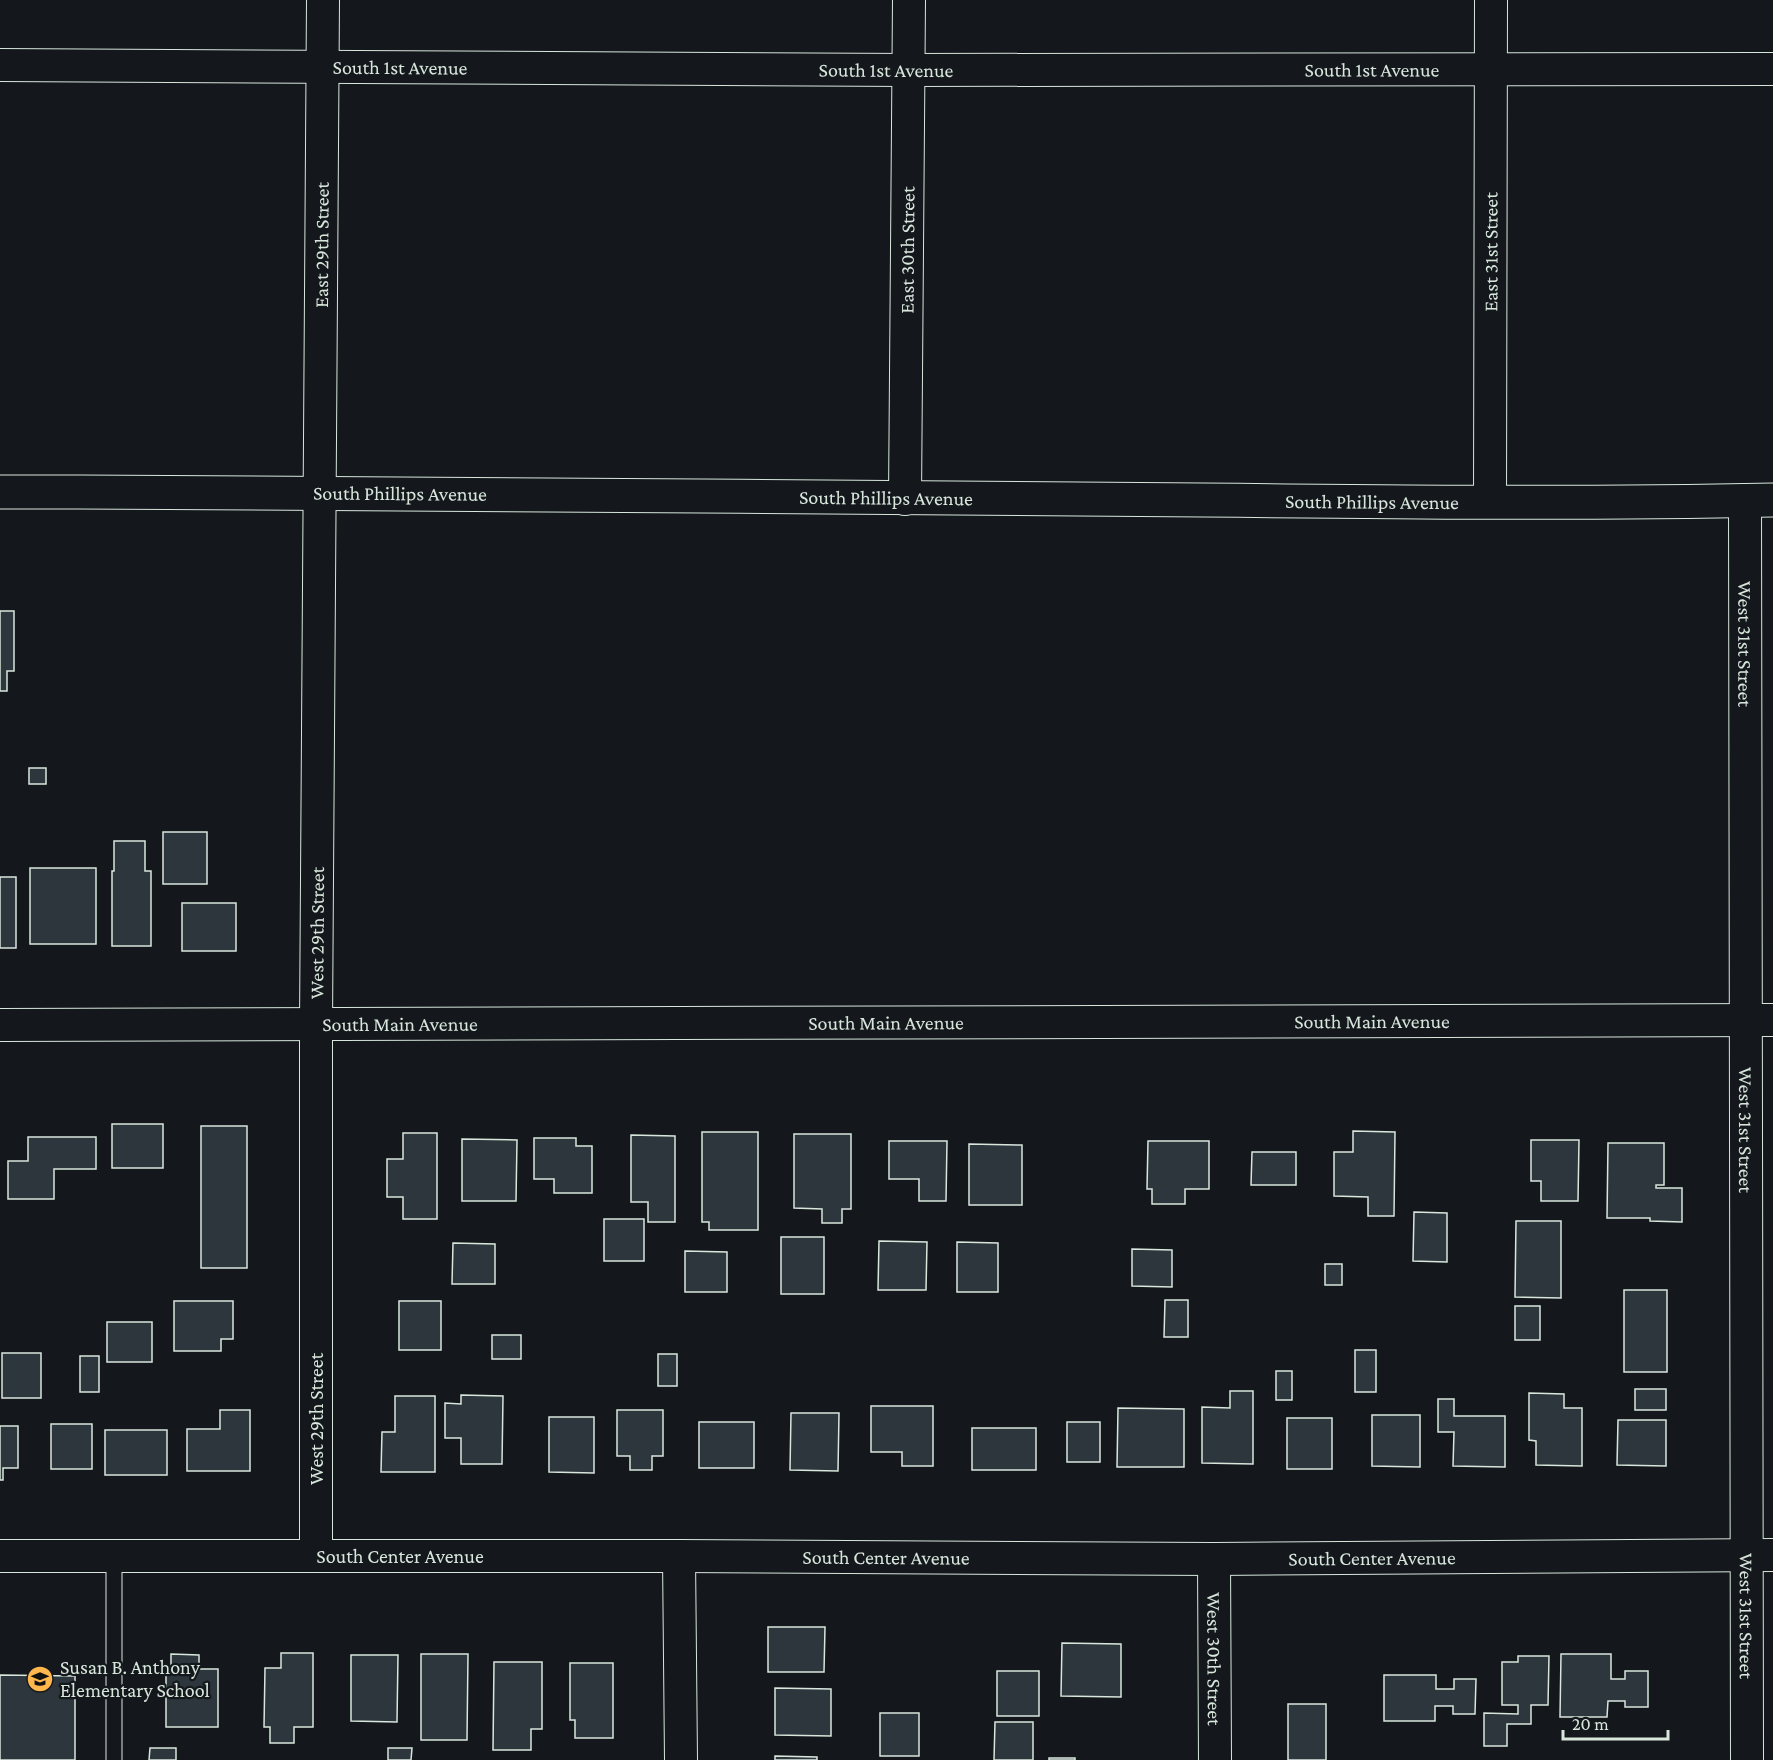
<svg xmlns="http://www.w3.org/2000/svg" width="1773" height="1760" font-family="'Crimson Pro',serif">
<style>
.building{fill:#2c363c;stroke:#d8e6dc;stroke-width:1.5}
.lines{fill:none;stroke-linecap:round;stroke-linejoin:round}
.service-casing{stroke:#d8e6dc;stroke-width:17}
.minor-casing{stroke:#d8e6dc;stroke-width:34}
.tertiary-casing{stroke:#d8e6dc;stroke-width:35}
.service{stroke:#14181c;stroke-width:15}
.minor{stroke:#14181c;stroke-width:32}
.tertiary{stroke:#14181c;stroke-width:33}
.labels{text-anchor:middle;stroke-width:4.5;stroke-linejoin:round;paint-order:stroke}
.street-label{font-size:20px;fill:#d8e6dc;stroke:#14181c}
.poi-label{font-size:20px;fill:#d8e6dc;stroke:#14181c;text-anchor:start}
</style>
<rect width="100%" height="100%" fill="#14181c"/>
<!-- building -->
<g class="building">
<polygon points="0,611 14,611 14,671 7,671 7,691 0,691"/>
<rect x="29" y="768" width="17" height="16"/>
<rect x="163" y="832" width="44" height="52"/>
<polygon points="114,841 145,841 145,871 151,871 151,946 112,946 112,871 114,871"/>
<rect x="30" y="868" width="66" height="76"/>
<rect x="0" y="877" width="16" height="71"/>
<rect x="182" y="903" width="54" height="48"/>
<rect x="112" y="1124" width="51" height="44"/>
<rect x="201" y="1126" width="46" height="142"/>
<polygon points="1353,1131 1395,1132 1394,1216 1368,1216 1368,1197 1334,1196 1334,1152 1353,1152"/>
<polygon points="702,1132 758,1132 758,1230 709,1230 709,1222 702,1222"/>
<polygon points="403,1133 437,1133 437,1219 403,1219 403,1197 387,1197 387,1159 403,1159"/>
<polygon points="794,1134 851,1134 851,1209 842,1209 842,1223 822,1223 822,1209 794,1208"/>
<polygon points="631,1135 675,1136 675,1222 648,1222 648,1202 631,1202"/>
<polygon points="28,1137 96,1137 96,1169 54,1169 54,1199 8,1199 8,1161 28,1161"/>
<polygon points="534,1138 576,1138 576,1146 592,1146 592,1193 554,1193 554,1179 534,1179"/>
<polygon points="462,1139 517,1140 516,1201 462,1201"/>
<polygon points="1531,1140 1579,1140 1578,1201 1541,1201 1541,1181 1531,1181"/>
<polygon points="889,1141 947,1141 946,1201 919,1201 919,1179 889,1179"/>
<polygon points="1148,1141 1209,1141 1209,1189 1185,1189 1185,1204 1152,1204 1152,1189 1147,1189"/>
<polygon points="1608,1143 1664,1143 1664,1185 1656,1185 1656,1188 1682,1188 1682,1222 1650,1221 1650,1218 1607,1218"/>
<polygon points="969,1144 1022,1145 1022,1205 969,1205"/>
<polygon points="1252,1152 1296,1152 1296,1185 1251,1185"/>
<polygon points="1414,1212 1447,1213 1447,1262 1413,1261"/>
<rect x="604" y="1219" width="40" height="42"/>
<polygon points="1516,1221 1561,1221 1561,1298 1515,1297"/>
<rect x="781" y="1237" width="43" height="57"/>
<polygon points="879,1241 927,1242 926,1290 878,1290"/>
<polygon points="957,1242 998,1243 998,1292 957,1292"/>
<polygon points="453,1243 495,1244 495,1284 452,1284"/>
<polygon points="1132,1249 1172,1250 1172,1287 1132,1286"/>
<polygon points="685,1251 727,1252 727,1292 685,1292"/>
<rect x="1325" y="1264" width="17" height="21"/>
<rect x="1624" y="1290" width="43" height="82"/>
<polygon points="1165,1300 1188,1300 1188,1337 1164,1337"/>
<polygon points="174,1301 233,1301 233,1339 221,1339 221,1351 174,1351"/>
<rect x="399" y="1301" width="42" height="49"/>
<rect x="1515" y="1306" width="25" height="34"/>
<rect x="107" y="1322" width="45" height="40"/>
<rect x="492" y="1335" width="29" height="24"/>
<rect x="1355" y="1350" width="21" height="42"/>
<rect x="2" y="1353" width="39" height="45"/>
<rect x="658" y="1354" width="19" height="32"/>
<rect x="80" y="1356" width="19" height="36"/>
<rect x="1276" y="1371" width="16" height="29"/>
<rect x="1635" y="1389" width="31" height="21"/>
<polygon points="1230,1391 1253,1391 1253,1464 1202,1463 1202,1407 1230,1408"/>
<polygon points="1529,1393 1564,1394 1564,1408 1582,1408 1582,1466 1536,1465 1536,1441 1529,1440"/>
<polygon points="461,1395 503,1396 502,1464 461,1464 461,1438 445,1438 445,1403 461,1404"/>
<polygon points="395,1396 435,1396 435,1472 381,1472 382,1432 395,1432"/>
<polygon points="1438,1399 1454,1399 1454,1416 1505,1416 1505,1467 1453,1466 1454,1432 1438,1432"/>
<polygon points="871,1406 933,1406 933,1466 902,1466 902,1452 871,1452"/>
<polygon points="1118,1408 1184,1409 1184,1467 1117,1467"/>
<polygon points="220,1410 250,1410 250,1471 187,1471 187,1429 220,1429"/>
<polygon points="617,1410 663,1410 663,1456 652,1456 652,1470 630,1470 630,1456 617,1456"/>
<polygon points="791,1413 839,1413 838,1471 790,1470"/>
<polygon points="1372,1415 1420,1415 1420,1467 1372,1466"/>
<polygon points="549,1417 594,1417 594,1473 549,1472"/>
<rect x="1287" y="1418" width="45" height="51"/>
<polygon points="1618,1420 1666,1420 1666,1466 1617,1465"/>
<rect x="699" y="1422" width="55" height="46"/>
<rect x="1067" y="1422" width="33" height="40"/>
<rect x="51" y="1424" width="41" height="45"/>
<polygon points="0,1426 18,1426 18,1468 3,1468 3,1480 0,1480"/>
<rect x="972" y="1428" width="64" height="42"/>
<rect x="105" y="1430" width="62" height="45"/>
<polygon points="768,1627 825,1627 824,1672 768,1672"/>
<polygon points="1062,1643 1121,1644 1121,1697 1061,1696"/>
<polygon points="281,1653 313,1653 313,1727 294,1727 294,1743 270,1743 270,1727 264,1727 265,1668 281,1668"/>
<polygon points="171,1654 199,1655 199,1669 218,1669 218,1727 166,1727 166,1669 171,1669"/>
<polygon points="421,1654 468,1654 467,1740 421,1740"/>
<polygon points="1561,1654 1611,1654 1611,1679 1625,1679 1625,1671 1648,1671 1648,1707 1625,1707 1625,1701 1608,1701 1607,1717 1560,1717"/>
<polygon points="351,1655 398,1655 397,1722 351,1721"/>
<polygon points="1518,1656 1549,1656 1548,1705 1531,1705 1531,1724 1507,1724 1507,1746 1484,1746 1484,1713 1518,1714 1518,1705 1502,1705 1502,1662 1518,1662"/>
<polygon points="494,1662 542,1662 542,1729 531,1729 531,1750 493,1750"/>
<polygon points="570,1663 613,1663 613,1738 575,1738 575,1720 570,1720"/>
<rect x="997" y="1671" width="42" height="45"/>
<polygon points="0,1675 75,1676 75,1760 0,1760"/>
<polygon points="1384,1675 1436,1675 1436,1689 1454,1689 1454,1679 1476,1679 1475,1714 1453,1714 1453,1706 1435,1706 1435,1721 1384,1721"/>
<polygon points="775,1688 831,1689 831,1736 775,1735"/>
<rect x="1288" y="1704" width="38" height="56"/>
<rect x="880" y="1713" width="39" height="43"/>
<polygon points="995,1722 1033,1722 1033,1760 994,1760"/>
<polygon points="150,1748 176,1748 176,1760 149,1760"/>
<polygon points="388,1748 412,1748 411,1760 388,1760"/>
<polygon points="775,1756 817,1757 817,1760 775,1760"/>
<rect x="1049" y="1758" width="26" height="2"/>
</g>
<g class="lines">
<defs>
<polyline id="service" points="114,1760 114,1555"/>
<g id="minor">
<path id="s1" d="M 0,65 L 909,70 L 1773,69"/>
<path id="s2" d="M 905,499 L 909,0"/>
<path id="s3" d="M 1745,500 L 1747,1760"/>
<path id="s4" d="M 1490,502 L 1491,0"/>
<path id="s5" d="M 0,1025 L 1773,1020"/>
<path id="s6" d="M 316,1555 L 316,1025 L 323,0"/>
<path id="s7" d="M 0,1556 L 679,1556 L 1214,1559 L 1773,1555"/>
<polyline points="679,1556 681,1760"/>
<path id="s8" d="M 1214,1559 L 1215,1760"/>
</g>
<g id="tertiary">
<path id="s9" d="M 0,492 C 401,491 802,498 1203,500 C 1393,502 1583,504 1773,500"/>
</g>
</defs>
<!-- service casing -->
<use href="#service" class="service-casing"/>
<!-- minor casing -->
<use href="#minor" class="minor-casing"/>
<!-- tertiary casing -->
<use href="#tertiary" class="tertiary-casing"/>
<!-- service -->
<use href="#service" class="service"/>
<!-- minor -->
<use href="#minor" class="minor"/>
<!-- tertiary -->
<use href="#tertiary" class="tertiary"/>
</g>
<!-- icons -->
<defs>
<symbol id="school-disc" viewBox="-11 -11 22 22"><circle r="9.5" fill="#ffb74d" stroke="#14181c"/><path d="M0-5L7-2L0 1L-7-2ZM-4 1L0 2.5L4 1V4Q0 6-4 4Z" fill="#111"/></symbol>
</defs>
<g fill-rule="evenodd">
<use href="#school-disc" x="25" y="1664" width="30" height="30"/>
</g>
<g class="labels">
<!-- street labels -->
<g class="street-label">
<text dy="7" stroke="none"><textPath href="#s1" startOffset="400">South 1st Avenue</textPath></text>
<text dy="7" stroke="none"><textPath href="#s1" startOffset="886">South 1st Avenue</textPath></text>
<text dy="7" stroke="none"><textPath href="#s1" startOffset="1372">South 1st Avenue</textPath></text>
<text dy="7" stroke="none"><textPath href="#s6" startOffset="1310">East 29th Street</textPath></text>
<text dy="7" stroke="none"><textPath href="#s2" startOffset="249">East 30th Street</textPath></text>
<text dy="7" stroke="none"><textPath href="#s4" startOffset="250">East 31st Street</textPath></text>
<text dy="7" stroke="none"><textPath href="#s9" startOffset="400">South Phillips Avenue</textPath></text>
<text dy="7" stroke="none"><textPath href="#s9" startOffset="886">South Phillips Avenue</textPath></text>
<text dy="7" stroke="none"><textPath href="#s9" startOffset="1372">South Phillips Avenue</textPath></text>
<text dy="7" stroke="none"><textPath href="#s3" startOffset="144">West 31st Street</textPath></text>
<text dy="7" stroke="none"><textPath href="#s6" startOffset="622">West 29th Street</textPath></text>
<text dy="7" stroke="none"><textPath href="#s5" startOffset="1372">South Main Avenue</textPath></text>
<text dy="7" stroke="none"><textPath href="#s5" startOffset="886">South Main Avenue</textPath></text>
<text dy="7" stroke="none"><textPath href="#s5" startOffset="400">South Main Avenue</textPath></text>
<text dy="7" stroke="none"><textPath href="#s3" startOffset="630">West 31st Street</textPath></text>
<text transform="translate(316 1419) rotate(-90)" y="7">West 29th Street</text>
<text dy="7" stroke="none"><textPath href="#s7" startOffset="400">South Center Avenue</textPath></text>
<text dy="7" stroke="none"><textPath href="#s7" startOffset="886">South Center Avenue</textPath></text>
<text dy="7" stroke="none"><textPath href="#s7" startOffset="1372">South Center Avenue</textPath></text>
<text dy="7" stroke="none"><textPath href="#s3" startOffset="1116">West 31st Street</textPath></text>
<text dy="7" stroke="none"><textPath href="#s8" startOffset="100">West 30th Street</textPath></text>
</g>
<!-- poi labels -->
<g class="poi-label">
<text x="60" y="1674">Susan B. Anthony<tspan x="60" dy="23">Elementary School</tspan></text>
</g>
</g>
<!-- scale -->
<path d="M1563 1730v9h105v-9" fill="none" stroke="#d8e6dc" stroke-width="3"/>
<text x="1572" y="1730" font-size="18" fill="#d8e6dc" stroke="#14181c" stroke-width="4.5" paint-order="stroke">20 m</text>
</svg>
